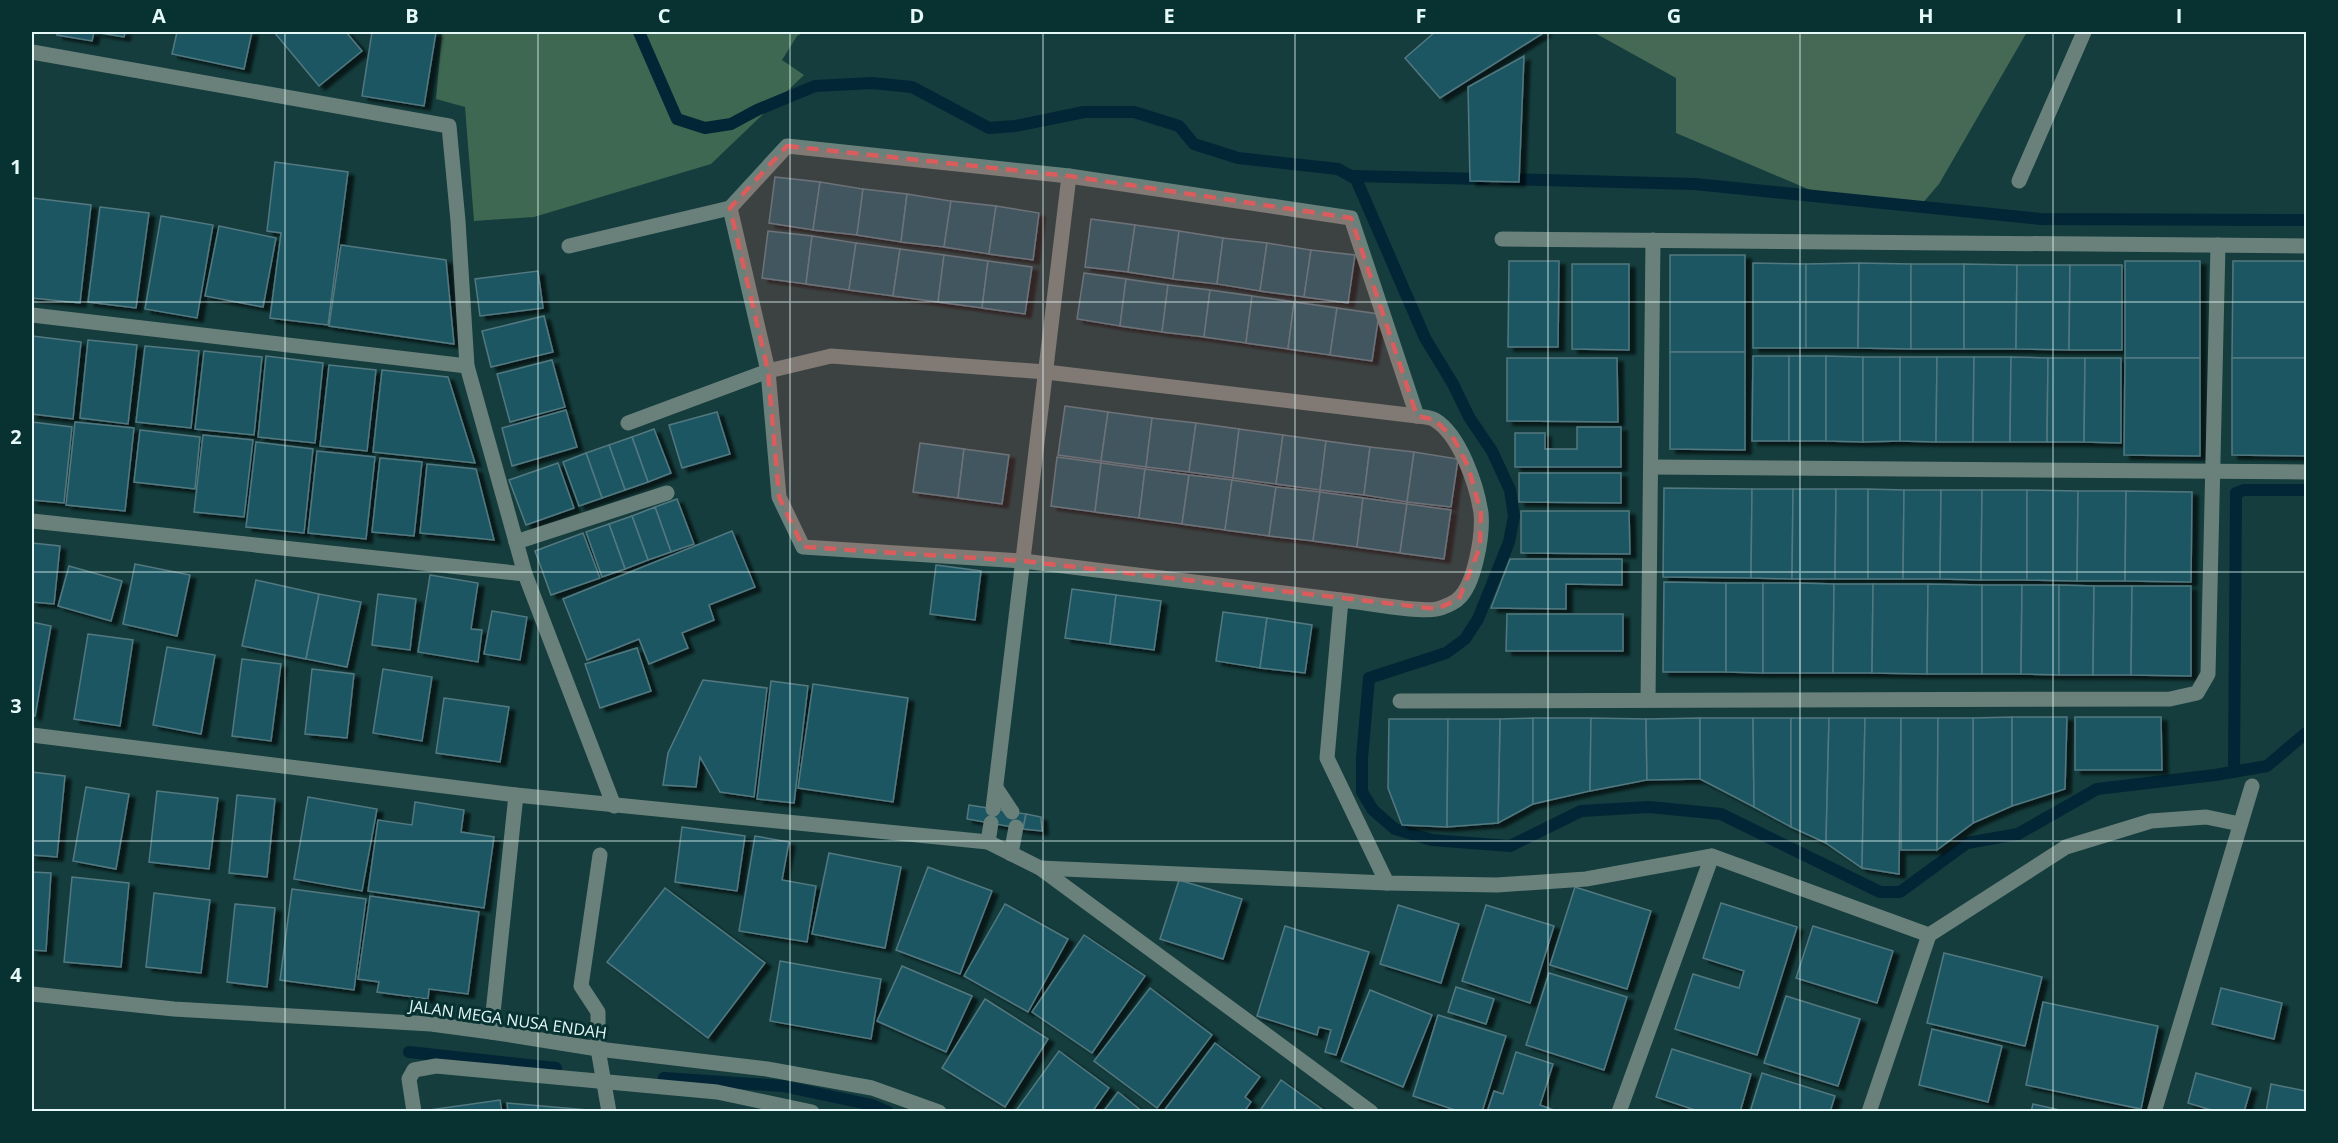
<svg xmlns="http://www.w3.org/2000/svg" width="2338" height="1143" font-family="'Open Sans',sans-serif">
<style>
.green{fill:#456955}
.forest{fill:#3e6851}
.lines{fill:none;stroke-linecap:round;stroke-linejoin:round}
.stream{stroke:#022636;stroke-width:12}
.building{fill:#1d5762;stroke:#527880;stroke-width:1.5;filter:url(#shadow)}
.minor{stroke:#6a817b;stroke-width:15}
.marked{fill:#da5c5c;fill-opacity:0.2;stroke:#da5c5c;stroke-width:4.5;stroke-dasharray:12 8;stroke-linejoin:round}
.grid{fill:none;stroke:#e4f9f8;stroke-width:1.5;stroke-opacity:0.55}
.labels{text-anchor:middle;stroke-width:6;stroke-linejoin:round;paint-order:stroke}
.street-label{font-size:16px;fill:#e4f9f8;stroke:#083232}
.neatline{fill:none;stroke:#e4f9f8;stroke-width:2}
.grid-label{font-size:20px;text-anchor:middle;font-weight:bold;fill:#e4f9f8}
</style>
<defs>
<filter id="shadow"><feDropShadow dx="6" dy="4" stdDeviation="1.5" flood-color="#0009"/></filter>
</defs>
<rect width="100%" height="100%" fill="#153d3d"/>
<!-- green -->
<polygon class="green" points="1593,32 2027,32 1939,184 1921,205 1822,195 1676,133 1676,78"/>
<!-- forest -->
<polygon class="forest" points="442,32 804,32 797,36 782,60 804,75 711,164 534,217 474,221 465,107 436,99"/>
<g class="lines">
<!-- stream -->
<g class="stream">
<polyline points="639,32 677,119 705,128 731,124 757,110 815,86 872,83 912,87 989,128 1015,126 1084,112 1134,112 1179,126 1194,144 1238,158 1338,169 1356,179 1425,338 1453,384 1469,417 1492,451 1510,490 1514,516 1509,542 1478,619 1465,639 1446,653 1369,678 1362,758 1362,792 1373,810 1395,829 1432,840 1510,846 1581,811 1649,807 1721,814 1880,892 1900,892 1967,843 2018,834 2097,789 2215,775 2267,766 2306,733"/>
<polyline points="1351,176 1485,179"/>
<polyline points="1503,179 1695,184 2041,219 2306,220"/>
<polyline points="2234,772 2236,493 2244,490 2306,490"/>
<polyline points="409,1052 556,1068"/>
<polyline points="664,1078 783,1086 872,1105 888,1112"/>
</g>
</g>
<!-- building -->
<g class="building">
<polygon points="57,32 125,32 124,37 94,32 92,41 57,35"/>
<polygon points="177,32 252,32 244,69 172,54"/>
<polygon points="274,32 346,32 362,51 319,86"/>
<polygon points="372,32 436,32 424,106 362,96"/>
<polygon points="1435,32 1545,32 1440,98 1405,58"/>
<polygon points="1524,56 1519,182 1470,181 1468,87"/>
<polygon points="275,162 348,172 328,325 270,318 281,233 267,231"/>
<polygon points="775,177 820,182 813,230 769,223"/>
<polygon points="820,182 863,189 857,235 813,230"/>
<polygon points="863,189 907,194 901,242 857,235"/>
<polygon points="907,194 951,201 944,247 901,242"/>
<polygon points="33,198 91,205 80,303 32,298"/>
<polygon points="951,201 996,206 989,254 944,247"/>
<polygon points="996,206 1039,213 1033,260 989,254"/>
<polygon points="100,207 149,213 136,308 88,302"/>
<polygon points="161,216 213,225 197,318 145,309"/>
<polygon points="1091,219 1135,225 1128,272 1085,267"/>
<polygon points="1135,225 1179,231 1173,279 1128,272"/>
<polygon points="219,226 276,238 263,307 205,296"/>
<polygon points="768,231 812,236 806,284 762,278"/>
<polygon points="1179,231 1223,238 1217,284 1173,279"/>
<polygon points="812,236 856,243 849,290 806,284"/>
<polygon points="1223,238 1267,243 1260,291 1217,284"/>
<polygon points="856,243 900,249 893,296 849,290"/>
<polygon points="1267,243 1311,250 1304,297 1260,291"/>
<polygon points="341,245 446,260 454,344 329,326"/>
<polygon points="900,249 944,255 938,302 893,296"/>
<polygon points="1311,250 1355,255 1348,303 1304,297"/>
<polygon points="944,255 988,261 982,308 938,302"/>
<rect x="1670" y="255" width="75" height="97"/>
<polygon points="988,261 1032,267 1025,314 982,308"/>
<polygon points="1509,261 1559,261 1558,347 1508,347"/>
<rect x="2125" y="261" width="75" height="97"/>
<polygon points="2233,261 2306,261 2306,358 2232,358"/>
<polygon points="1753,263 1806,264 1806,348 1753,348"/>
<polygon points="1859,263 1858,348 1806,348 1806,264"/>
<polygon points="1859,263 1911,264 1911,349 1858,348"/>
<polygon points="1572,264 1629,264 1629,350 1572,349"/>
<rect x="1911" y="264" width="53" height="85"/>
<polygon points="1964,264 2017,265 2016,349 1964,349"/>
<polygon points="2017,265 2070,265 2069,350 2016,349"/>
<polygon points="2070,265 2122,265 2122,350 2069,350"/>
<polygon points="538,271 543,308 480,316 475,279"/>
<polygon points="1084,273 1126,279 1120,326 1077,319"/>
<polygon points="1126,279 1168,285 1162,332 1120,326"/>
<polygon points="1168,285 1210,290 1204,337 1162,332"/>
<polygon points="1210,290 1252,296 1246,343 1204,337"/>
<polygon points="1252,296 1294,302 1288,349 1246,343"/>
<polygon points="1294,302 1337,308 1330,355 1288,349"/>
<polygon points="1337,308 1379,314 1372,361 1330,355"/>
<polygon points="544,316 553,352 491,367 482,331"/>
<polygon points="32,336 81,342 73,419 32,414"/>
<polygon points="88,340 137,345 128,424 80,418"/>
<polygon points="145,346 199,351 191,428 136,422"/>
<polygon points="204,351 262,357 254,435 195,429"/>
<polygon points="1670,352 1745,352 1745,450 1670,449"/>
<polygon points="266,356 323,363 315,443 258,437"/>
<polygon points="1753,356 1789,356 1789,441 1752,441"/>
<rect x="1789" y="356" width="37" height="85"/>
<polygon points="1826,356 1863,357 1863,442 1826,441"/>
<polygon points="1863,357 1900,357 1900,441 1863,442"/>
<polygon points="1900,357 1937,357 1936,442 1900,441"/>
<polygon points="1937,357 1974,357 1973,442 1936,442"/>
<polygon points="1974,357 2011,357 2010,442 1973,442"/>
<polygon points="2011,357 2048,358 2047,442 2010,442"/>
<polygon points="1507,358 1617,358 1618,422 1507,421"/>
<polygon points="2048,358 2085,358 2084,442 2047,442"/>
<polygon points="2085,358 2121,358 2121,443 2084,442"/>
<polygon points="2125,358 2200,358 2200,456 2124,455"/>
<polygon points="2232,358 2306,358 2306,456 2232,455"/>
<polygon points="552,360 565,407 510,422 497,374"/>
<polygon points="329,365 376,370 367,451 320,446"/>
<polygon points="382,370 448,377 475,463 373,452"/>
<polygon points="1065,406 1108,412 1101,461 1058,455"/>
<polygon points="566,410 577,447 512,466 502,428"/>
<polygon points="717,412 730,454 682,468 669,425"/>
<polygon points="1108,412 1152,418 1146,467 1101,461"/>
<polygon points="1152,418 1196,423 1189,472 1146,467"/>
<polygon points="32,422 72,427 64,503 32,500"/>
<polygon points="75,422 134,428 125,511 66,505"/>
<polygon points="1196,423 1239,429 1233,478 1189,472"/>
<polygon points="1577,427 1621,427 1621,467 1515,467 1515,433 1545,433 1545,449 1577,449"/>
<polygon points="654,429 671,473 648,482 632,437"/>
<polygon points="1239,429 1283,435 1276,484 1233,478"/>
<polygon points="140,430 200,437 195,489 134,482"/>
<polygon points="203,435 253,440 244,517 194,512"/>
<polygon points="1283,435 1326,441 1320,490 1276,484"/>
<polygon points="632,437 648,482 625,490 609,445"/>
<polygon points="1326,441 1370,447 1364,495 1320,490"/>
<polygon points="256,442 313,449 304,533 246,527"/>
<polygon points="920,443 964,449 958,498 913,492"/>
<polygon points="609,445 625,490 602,498 586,453"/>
<polygon points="1370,447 1414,452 1407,502 1364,495"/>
<polygon points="964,449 1009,455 1002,504 958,498"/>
<polygon points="317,451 375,457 366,539 308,533"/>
<polygon points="1414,452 1458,459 1451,507 1407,502"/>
<polygon points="586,453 602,498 579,506 563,462"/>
<polygon points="1057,457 1101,463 1095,512 1051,506"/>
<polygon points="380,458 422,462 414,536 372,532"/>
<polygon points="558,463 574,508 526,525 509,480"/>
<polygon points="1101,463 1145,469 1139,518 1095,512"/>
<polygon points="427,464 476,469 494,540 420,533"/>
<polygon points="1145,469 1189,475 1182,524 1139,518"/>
<polygon points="1519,473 1621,473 1621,503 1519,502"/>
<polygon points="1189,475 1232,480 1225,530 1182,524"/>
<polygon points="1232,480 1276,487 1269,536 1225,530"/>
<polygon points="1276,487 1320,492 1313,541 1269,536"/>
<polygon points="1664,488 1752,489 1751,578 1663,577"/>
<polygon points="1752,489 1793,489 1792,579 1751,578"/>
<polygon points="1793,489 1836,489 1835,579 1792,579"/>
<polygon points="1836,489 1868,489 1868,579 1835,579"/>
<polygon points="1868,489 1904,490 1903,579 1868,579"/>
<polygon points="1904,490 1941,490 1940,579 1903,579"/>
<polygon points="1941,490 1982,490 1981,580 1940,579"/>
<polygon points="1982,490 2027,490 2027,580 1981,580"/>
<polygon points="2027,490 2078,491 2077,581 2027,580"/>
<polygon points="2078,491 2126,491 2125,581 2077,581"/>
<polygon points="2126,491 2192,492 2191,582 2125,581"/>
<polygon points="1320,492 1363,498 1357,547 1313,541"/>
<polygon points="1363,498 1407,504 1400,553 1357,547"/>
<polygon points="677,499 694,544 671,552 655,507"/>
<polygon points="1407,504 1451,510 1444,559 1400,553"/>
<polygon points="655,507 671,552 648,560 632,516"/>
<polygon points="1521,511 1629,511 1630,554 1521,553"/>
<polygon points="632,516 648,560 625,569 609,524"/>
<polygon points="609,524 625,569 602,577 586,532"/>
<polygon points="732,531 755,587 709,605 714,620 682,633 688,648 649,664 639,639 587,660 563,599"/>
<polygon points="583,533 600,578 551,595 535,551"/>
<polygon points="32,543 60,546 54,604 32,602"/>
<polygon points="1510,559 1622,559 1622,585 1566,584 1566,609 1491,608"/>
<polygon points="135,564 190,575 177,636 123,624"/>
<polygon points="936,565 981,571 975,620 930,614"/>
<polygon points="69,566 122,581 111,621 58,606"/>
<polygon points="430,575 478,583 471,629 482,630 478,662 418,652"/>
<polygon points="256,580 319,594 306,659 242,646"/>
<polygon points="1664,582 1726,583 1726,672 1663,672"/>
<polygon points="1726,583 1763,583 1763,673 1726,672"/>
<rect x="1763" y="583" width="37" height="90"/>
<polygon points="1800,583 1834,584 1833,673 1800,673"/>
<polygon points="1834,584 1873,584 1872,673 1833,673"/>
<polygon points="1873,584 1928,584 1927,674 1872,673"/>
<polygon points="1928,584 1982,585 1982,674 1927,674"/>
<polygon points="1982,585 2022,585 2021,674 1982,674"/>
<polygon points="2022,585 2059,585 2059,675 2021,674"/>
<polygon points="2059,585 2094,586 2093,675 2059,675"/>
<polygon points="2094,586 2132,586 2131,675 2093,675"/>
<polygon points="2132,586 2191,586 2191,676 2131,675"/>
<polygon points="1072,589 1116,595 1110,644 1065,638"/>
<polygon points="319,594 361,602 347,667 306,659"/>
<polygon points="378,594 416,599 410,650 372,645"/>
<polygon points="1116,595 1161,601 1154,650 1110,644"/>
<polygon points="492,611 527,617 520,660 484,654"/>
<polygon points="1223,612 1267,618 1260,668 1216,661"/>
<polygon points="1507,614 1623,614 1623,651 1506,651"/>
<polygon points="1267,618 1312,625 1305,673 1260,668"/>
<polygon points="32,622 51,626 35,716 32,715"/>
<polygon points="88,634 133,640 120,726 74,719"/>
<polygon points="167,647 215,655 201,734 153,725"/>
<polygon points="637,648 651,691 600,708 585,664"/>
<polygon points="242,659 281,664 271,741 232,736"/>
<polygon points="312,669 354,674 347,738 305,734"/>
<polygon points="383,669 432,677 422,741 373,733"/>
<polygon points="703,680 767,688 754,797 720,792 700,757 696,787 663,785 668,753"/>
<polygon points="771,681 808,686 794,803 757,799"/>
<polygon points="813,684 908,698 893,802 798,788"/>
<polygon points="444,698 509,707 500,762 436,753"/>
<polygon points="2012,717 2012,806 1973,823 1973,718"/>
<polygon points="2012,717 2067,717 2065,789 2012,806"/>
<polygon points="2075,717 2161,717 2162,770 2075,770"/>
<polygon points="1533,718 1533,804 1498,823 1500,719"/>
<polygon points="1533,718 1591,718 1590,791 1533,804"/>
<polygon points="1591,718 1646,719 1647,780 1590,791"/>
<polygon points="1700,718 1700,779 1647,780 1646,719"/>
<polygon points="1700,718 1753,718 1754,807 1700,779"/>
<polygon points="1753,718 1791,718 1791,827 1754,807"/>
<polygon points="1791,718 1829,718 1826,843 1791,827"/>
<polygon points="1829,718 1865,718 1862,868 1826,843"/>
<polygon points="1865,718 1901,718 1899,874 1862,868"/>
<polygon points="1901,718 1938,718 1937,850 1901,850"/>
<polygon points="1938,718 1973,718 1973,823 1937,850"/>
<polygon points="1389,719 1448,719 1447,827 1402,825 1388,788"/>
<polygon points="1448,719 1500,719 1498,823 1447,827"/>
<polygon points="32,772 65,776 57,857 32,855"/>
<polygon points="86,787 129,794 116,869 73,861"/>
<polygon points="157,791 218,798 209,869 149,862"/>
<polygon points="237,795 275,799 267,877 229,873"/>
<polygon points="308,797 377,809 362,891 294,879"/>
<polygon points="415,802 464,810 461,832 494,837 484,908 368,891 378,820 412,825"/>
<polygon points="969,805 1026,814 1023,829 967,819"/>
<polygon points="1026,814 1041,817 1042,831 1023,829"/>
<polygon points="682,827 745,836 737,891 675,882"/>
<polygon points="755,836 789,842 782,880 816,886 807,942 739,931"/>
<polygon points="829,853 901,867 885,948 812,934"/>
<polygon points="928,867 992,891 960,974 896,950"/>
<polygon points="32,872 51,873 46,951 32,950"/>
<polygon points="72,877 129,883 121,967 64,962"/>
<polygon points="1179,880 1242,899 1223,959 1160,939"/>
<polygon points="1575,887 1651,911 1627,989 1550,965"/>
<polygon points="665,888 765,963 708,1038 607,962"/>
<polygon points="292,889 366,899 354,990 280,980"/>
<polygon points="154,893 210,900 201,973 146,967"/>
<polygon points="370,896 479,912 468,994 429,989 428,999 377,992 379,982 358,979"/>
<polygon points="1721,903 1797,927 1757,1055 1675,1029 1693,974 1739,988 1744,971 1703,958"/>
<polygon points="235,904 275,908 267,987 227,982"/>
<polygon points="1005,904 1068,939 1028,1012 964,976"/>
<polygon points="1398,905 1459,924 1441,983 1380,964"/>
<polygon points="1486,905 1554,926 1530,1003 1462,981"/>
<polygon points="1285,926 1369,952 1336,1055 1325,1052 1331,1030 1319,1027 1317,1035 1257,1016"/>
<polygon points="1813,926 1893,951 1877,1003 1796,978"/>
<polygon points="1084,935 1145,976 1092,1053 1032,1012"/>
<polygon points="1944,953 2042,977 2025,1046 1927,1023"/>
<polygon points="780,961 881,979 871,1039 770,1021"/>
<polygon points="902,966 972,996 946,1052 877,1021"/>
<polygon points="1549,973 1627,997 1604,1070 1526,1045"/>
<polygon points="1456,987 1494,999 1486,1024 1448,1012"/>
<polygon points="1150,988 1212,1035 1157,1108 1094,1061"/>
<polygon points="2221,988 2282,1003 2274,1039 2212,1024"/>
<polygon points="1370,990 1432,1015 1403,1087 1341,1061"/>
<polygon points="1786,996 1860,1019 1838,1086 1764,1063"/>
<polygon points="985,999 1048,1039 1005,1107 942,1068"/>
<polygon points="2043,1002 2158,1026 2141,1109 2026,1085"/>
<polygon points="1438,1015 1506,1036 1482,1112 1461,1112 1413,1096"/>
<polygon points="1932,1029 2002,1046 1988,1102 1919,1085"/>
<polygon points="1215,1043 1260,1077 1245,1097 1251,1102 1244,1112 1163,1112"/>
<polygon points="1672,1049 1751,1074 1740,1112 1701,1112 1656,1097"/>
<polygon points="1059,1051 1109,1088 1092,1112 1015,1112"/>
<polygon points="1516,1052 1553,1064 1540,1105 1559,1112 1487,1112 1494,1091 1503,1094"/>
<polygon points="1762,1073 1835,1096 1830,1112 1750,1112"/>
<polygon points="2196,1073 2251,1088 2244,1112 2218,1112 2188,1103"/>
<polygon points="1281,1080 1326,1112 1259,1112"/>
<polygon points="2271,1084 2306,1091 2306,1112 2266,1112"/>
<polygon points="1118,1092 1143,1112 1103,1112"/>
<polygon points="500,1100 502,1112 422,1111"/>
<polygon points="507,1103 588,1110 588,1112 508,1112"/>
<polygon points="2033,1104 2069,1112 2031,1112"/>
</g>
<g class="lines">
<!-- minor -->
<g class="minor">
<polyline points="32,52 449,126 458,221 467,366 525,574 614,806"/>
<polyline points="2019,181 2084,32"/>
<path d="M 730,208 L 787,146 L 1069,176 L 1351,218 L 1417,416 C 1423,417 1431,417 1435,420 C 1460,435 1477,486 1481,513 C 1483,534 1475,585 1458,599 C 1454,603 1442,608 1437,609 C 1418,613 1364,602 1341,600 L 1327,758 L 1387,883"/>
<polyline points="1502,239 2306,246"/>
<polyline points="569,246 730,208 768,371 831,356 1046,372 1417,416"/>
<polyline points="32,315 467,366"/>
<polyline points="628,423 768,371 779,497 803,547 1023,561 1341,600"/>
<polyline points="1651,467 2306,472"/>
<polyline points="32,521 525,574"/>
<polyline points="516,542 667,493"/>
<polyline points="1648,700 1653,240"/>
<polyline points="1400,701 2170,699 2197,693 2208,674 2218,245"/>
<polyline points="32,735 516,795 988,842 1040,868 1371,1112"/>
<polyline points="996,788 1012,812"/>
<polyline points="993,809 1069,176"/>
<polyline points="988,842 991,823"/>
<polyline points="1011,854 1016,827"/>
<polyline points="600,855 581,986 598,1012 598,1049 609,1112"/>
<polyline points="1040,868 1387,883 1497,885 1586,879 1712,856 1929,935"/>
<polyline points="32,994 174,1009 431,1024 491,1032 598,1049 767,1069 872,1088 939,1112"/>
<polyline points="491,1032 516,795"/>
<polyline points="414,1112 409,1079 414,1070 436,1066 717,1092 812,1112"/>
<polyline points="1619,1112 1712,856"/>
<polyline points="1869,1112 1929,935 2066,847 2151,821 2206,817 2240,824"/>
<polyline points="2154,1112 2252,786"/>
</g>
</g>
<!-- marked area -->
<path class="marked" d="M 787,146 L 1069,176 L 1351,218 L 1417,416 L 1435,420 L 1454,439 L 1468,466 L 1481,513 L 1480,547 L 1459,599 L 1437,609 L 1023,561 L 803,547 L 779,497 L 768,371 L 730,208 Z"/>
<!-- grid -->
<path class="grid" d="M 285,32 L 285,1112M 538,32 L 538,1112M 790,32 L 790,1112M 1043,32 L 1043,1112M 1295,32 L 1295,1112M 1548,32 L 1548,1112M 1800,32 L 1800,1112M 2053,32 L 2053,1112M 32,302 L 2306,302M 32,572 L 2306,572M 32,841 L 2306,841"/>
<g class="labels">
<!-- street labels -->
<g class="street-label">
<text transform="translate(508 1019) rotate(8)" y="6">JALAN MEGA NUSA ENDAH</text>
</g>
</g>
<!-- border -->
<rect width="2338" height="1143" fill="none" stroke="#083232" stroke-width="66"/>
<rect x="33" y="33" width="2272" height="1077" class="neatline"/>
<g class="grid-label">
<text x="159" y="23">A</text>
<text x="412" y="23">B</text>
<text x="664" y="23">C</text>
<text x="917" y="23">D</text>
<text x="1169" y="23">E</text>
<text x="1421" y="23">F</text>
<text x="1674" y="23">G</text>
<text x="1926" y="23">H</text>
<text x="2179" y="23">I</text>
<text x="16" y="174">1</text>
<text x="16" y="444">2</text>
<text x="16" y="713">3</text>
<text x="16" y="982">4</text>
</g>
</svg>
